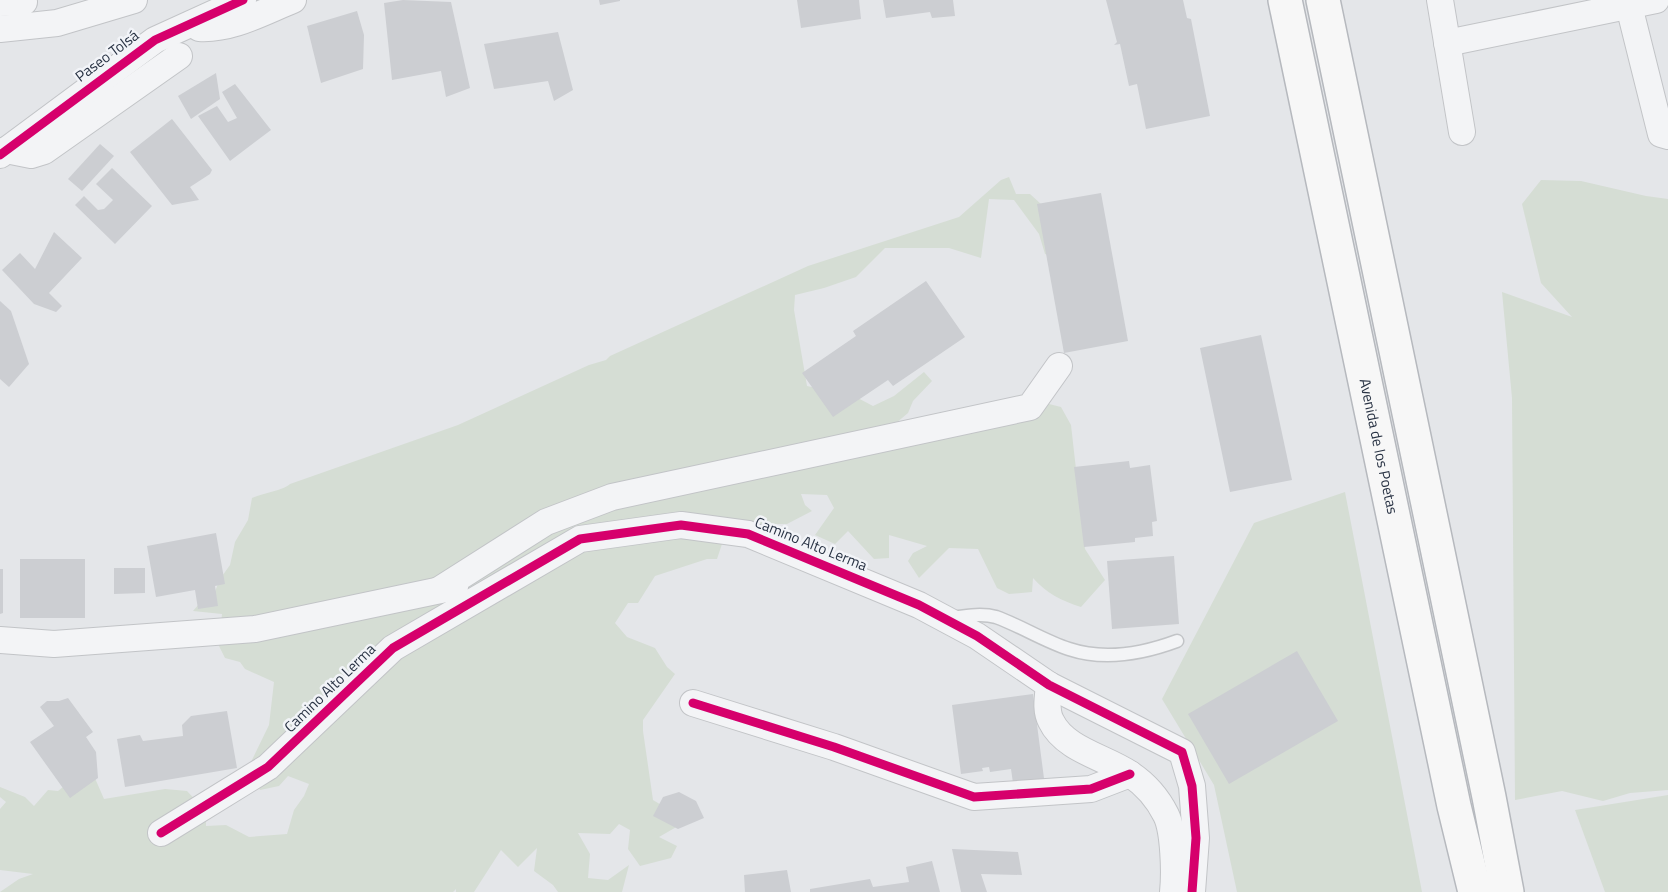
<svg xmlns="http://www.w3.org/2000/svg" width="1668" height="892" font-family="'Titillium Web',sans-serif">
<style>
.green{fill:#d5ddd4}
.building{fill:#ccced2}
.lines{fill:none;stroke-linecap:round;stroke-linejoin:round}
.lane-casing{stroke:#c2c4c7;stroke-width:15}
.street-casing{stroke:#c2c4c7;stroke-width:28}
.highway-casing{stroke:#b6b9be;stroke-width:36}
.lane{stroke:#f3f4f6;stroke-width:12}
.street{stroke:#f3f4f6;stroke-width:26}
.highway{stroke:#f7f7f7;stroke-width:33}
.cycleway-casing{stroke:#f2f4f8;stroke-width:13}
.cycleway{stroke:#d6006c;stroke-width:9}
.labels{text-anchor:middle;stroke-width:5;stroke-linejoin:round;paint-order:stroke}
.street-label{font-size:15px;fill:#293344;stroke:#f2f4f8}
</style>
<rect width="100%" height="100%" fill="#e4e6e9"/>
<!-- green -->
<g class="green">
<path d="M 1009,177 L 1016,194 L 1030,194 L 1052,214 L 1057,258 L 1045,254 L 1039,234 L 1014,200 L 989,199 L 981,258 L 949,248 L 885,248 L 856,277 L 824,288 L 795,295 L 794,310 L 807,386 L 854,396 L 873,406 L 894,396 L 924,372 L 932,381 L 913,401 L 908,413 L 889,429 L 1033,400 L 1061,407 L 1071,425 L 1085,549 L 1105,580 L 1081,607 C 1062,601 1046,593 1033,578 L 1032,592 L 1009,594 L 997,588 L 978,549 L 949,548 L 919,578 L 908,561 L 913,553 L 927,546 L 889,535 L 889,558 L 874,559 L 848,531 L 835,544 L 815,535 L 834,508 L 827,495 L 801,494 L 805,505 L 812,511 L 787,524 L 756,524 L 742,539 L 722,544 L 717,559 L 707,559 L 655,576 L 638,603 L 628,603 L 615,623 L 627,637 L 655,648 L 667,667 L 675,674 L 643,720 L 643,731 L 653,800 L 678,815 L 685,822 L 659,837 L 677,846 L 671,858 L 640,866 L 628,849 L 630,830 L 619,824 L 610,834 L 578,833 L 590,854 L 588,878 L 608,880 L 629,865 L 622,892 L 558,892 L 553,885 L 534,871 L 537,848 L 518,867 L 501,850 L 474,892 L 456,892 L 456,889 L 453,892 L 0,892 L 19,879 L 33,874 L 0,870 L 0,809 L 6,802 L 0,797 L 0,787 L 25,797 L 34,806 L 48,790 L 58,791 L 78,775 L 94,776 L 104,799 L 165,789 L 187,791 L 206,811 L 206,826 L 226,825 L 249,837 L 287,834 L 294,810 L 304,796 L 309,784 L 288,776 L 279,786 L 260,790 L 250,764 L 269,725 L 274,682 L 245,669 L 240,662 L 225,658 L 219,646 L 222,614 L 193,611 L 199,604 L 212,599 L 220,579 L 230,565 L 235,542 L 248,520 L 252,498 C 261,494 284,490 290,484 L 458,425 L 589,365 L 606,360 L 610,356 L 808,266 L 959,217 L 1001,180 Z"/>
<polygon points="1541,180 1581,181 1646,196 1668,199 1668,790 1630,793 1603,801 1562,791 1515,800 1512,398 1502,292 1572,317 1541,283 1522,204"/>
<polygon points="1345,492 1422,892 1237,892 1214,785 1162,699 1254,523"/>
<polygon points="1668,795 1668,892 1605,892 1575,810"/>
</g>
<!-- building -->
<g class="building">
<polygon points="403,0 451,2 470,88 446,97 441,71 392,80 384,3"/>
<polygon points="599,0 620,0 620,1 600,5"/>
<polygon points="797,0 859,0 861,19 801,28"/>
<polygon points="883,0 953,0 955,16 932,18 930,12 886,18"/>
<polygon points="1106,0 1183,0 1187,18 1191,19 1210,116 1146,129 1137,84 1129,86 1120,44 1114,45 1117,42"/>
<polygon points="357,11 364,35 363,69 321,83 307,26"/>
<polygon points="558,32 573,90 554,101 548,81 494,89 484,44"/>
<polygon points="216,73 220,99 191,119 178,96"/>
<polygon points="235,84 271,130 230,161 198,116 217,106 228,122 237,118 222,92"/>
<polygon points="172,119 212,170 210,174 190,187 199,200 172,205 130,152"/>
<polygon points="100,144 114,156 82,191 68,179"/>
<polygon points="112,168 152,206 115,244 75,205 84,196 98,210 104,209 113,200 96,184"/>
<polygon points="1101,193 1128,341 1064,353 1037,204"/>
<polygon points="54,232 82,258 49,293 62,306 56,312 34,304 2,270 20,253 35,269"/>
<polygon points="926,281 965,337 893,386 888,380 833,417 802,373 856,336 853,331"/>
<polygon points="0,301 11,311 29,364 9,387 0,379"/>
<polygon points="1261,335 1292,480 1230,492 1200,348"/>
<polygon points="1129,461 1130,468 1150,465 1157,521 1152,522 1153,536 1135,538 1135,542 1084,547 1074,467"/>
<polygon points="216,533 225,584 215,586 218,606 198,609 195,590 156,597 147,546"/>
<polygon points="1174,556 1179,624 1112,629 1107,561"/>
<rect x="20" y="559" width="65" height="59"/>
<polygon points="114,568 145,568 145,593 114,594"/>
<polygon points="0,569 3,569 3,613 0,614"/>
<polygon points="1297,651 1338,721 1229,784 1188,714"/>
<polygon points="1033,694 1045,786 1014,790 1011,769 990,772 989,767 982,768 983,771 961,774 952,705"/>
<polygon points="68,698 93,732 86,737 96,752 98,778 70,798 30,742 54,726 40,707 47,701 59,701"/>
<polygon points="227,711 237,768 125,787 117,739 140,735 143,741 183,736 182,725 191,716"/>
<polygon points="679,792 696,801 704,818 678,829 653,816 663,797"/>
<polygon points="952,849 1018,852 1022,875 981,874 987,892 961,892"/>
<polygon points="932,861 940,892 810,892 810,889 870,879 873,887 909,882 906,867"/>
<polygon points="787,870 791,892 745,892 744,875"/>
</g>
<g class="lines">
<defs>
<path id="lane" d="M 950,618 C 965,616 982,613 996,617 C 1021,626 1044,641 1069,649 C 1105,661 1142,654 1177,641"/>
<g id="street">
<polyline points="1440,0 1462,132"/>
<polyline points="0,3 24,2"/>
<polyline points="1629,6 1661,134 1668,136"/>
<path d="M 199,28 C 232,30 263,12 293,0"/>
<polyline points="0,29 57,23 134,0"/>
<polyline points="1447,43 1656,0"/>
<polyline points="6,150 31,155 44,151 179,56"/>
<polyline points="0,155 155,40 243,0"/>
<polyline points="439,590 546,522 612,497 1030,407 1059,366"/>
<polyline points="0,640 54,644 255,629 455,587"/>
<path d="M 1049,685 C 1048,697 1045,710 1051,721 C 1065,750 1105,757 1130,774 C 1145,784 1158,799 1166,815 C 1174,831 1175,873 1173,892"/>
<polyline points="693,703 834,747 974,797 1091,789 1130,774"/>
<polyline points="161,833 268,767 393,648 580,539 681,525 748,534 919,605 977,636 1049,685 1182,752 1192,786 1196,838 1192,892"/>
</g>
<g id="highway">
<path id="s1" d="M 1285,0 L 1454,806 L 1475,892"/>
<polyline points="1323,0 1489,797 1507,892"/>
</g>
</defs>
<!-- lane casing -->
<use href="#lane" class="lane-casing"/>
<!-- street casing -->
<use href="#street" class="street-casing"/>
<!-- highway casing -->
<use href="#highway" class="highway-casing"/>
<!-- lane -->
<use href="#lane" class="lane"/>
<!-- street -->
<use href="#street" class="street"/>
<!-- highway -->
<use href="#highway" class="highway"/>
<defs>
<g id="cycleway">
<polyline points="0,155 155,40 243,0"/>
<polyline points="693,703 834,747 974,797 1091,789 1130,774"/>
<polyline points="161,833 268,767 393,648 580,539 681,525 748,534 919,605 977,636 1049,685 1182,752 1192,786 1196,838 1192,892"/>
</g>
</defs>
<!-- cycleway casing -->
<use href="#cycleway" class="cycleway-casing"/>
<!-- cycleway -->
<use href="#cycleway" class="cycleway"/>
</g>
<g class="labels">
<!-- street labels -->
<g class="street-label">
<text transform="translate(107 56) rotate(-37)" y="5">Paseo Tolsá</text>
<text dy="5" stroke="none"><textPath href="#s1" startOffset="456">Avenida de los Poetas</textPath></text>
<text transform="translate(811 544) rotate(22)" y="5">Camino Alto Lerma</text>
<text transform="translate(330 688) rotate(-44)" y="5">Camino Alto Lerma</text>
</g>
</g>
</svg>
